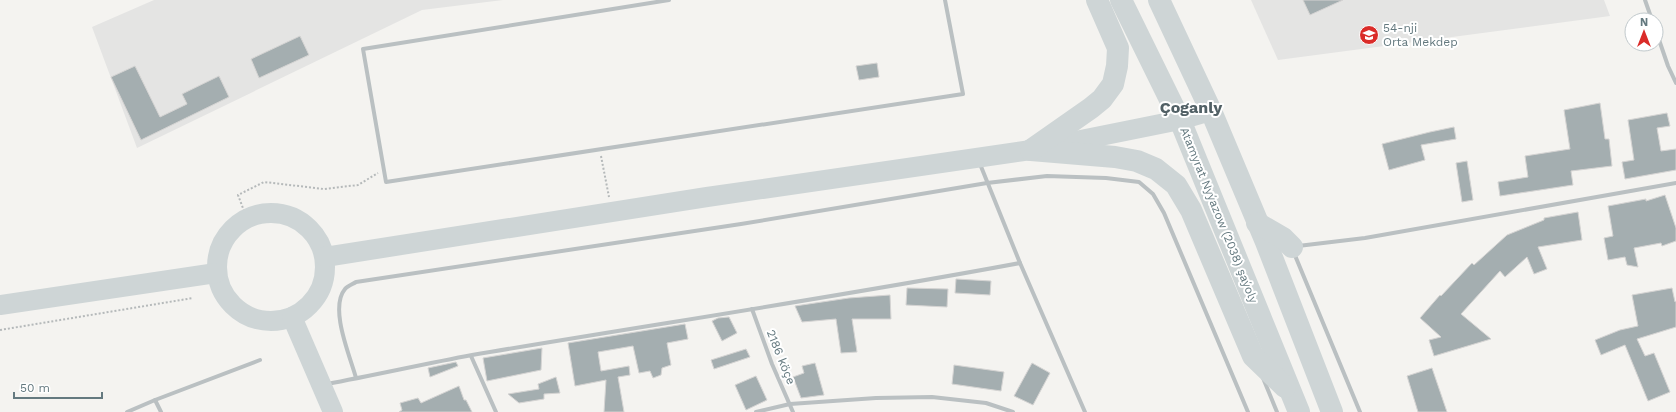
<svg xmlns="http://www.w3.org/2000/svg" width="1676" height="412" font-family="'Work Sans',sans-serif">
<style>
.built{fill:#e4e4e3}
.building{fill:#a4aeb0;stroke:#d5d4d3}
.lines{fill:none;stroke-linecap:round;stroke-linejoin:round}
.path{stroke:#b5b9ba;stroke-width:2;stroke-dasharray:2 2;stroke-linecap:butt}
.street{stroke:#bac0c2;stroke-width:4}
.secondary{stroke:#ced5d6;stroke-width:20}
.primary{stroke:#ced5d6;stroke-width:22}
.labels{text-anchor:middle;stroke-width:4;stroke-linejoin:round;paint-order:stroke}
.poi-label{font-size:12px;fill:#64797f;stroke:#fff;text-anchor:start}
.street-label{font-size:12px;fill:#64797f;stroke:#fff}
.district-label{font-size:16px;font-weight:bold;fill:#516065;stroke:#fff}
</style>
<rect width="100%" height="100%" fill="#f4f3f0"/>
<!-- built -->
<g class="built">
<polygon points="154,0 503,0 422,10 137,148 92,27"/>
<polygon points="1251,0 1604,0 1610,16 1278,60"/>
</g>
<!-- building -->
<g class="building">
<polygon points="1303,0 1343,0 1310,15"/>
<polygon points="300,36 309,55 259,78 251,59"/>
<polygon points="877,63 879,77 859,80 856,66"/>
<polygon points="135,66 160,117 187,104 182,94 219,76 229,97 141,140 111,77"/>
<polygon points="1600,103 1605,139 1609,139 1612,166 1571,171 1573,185 1500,196 1498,182 1528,177 1525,156 1570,149 1564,110"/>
<polygon points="1667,113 1670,126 1657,128 1661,151 1676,149 1676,170 1625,179 1622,162 1634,160 1628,120"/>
<polygon points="1454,127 1456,139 1421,145 1425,160 1389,170 1382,144 1430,132"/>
<polygon points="1467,161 1473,200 1462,202 1456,163"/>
<polygon points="1665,195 1676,228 1676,241 1662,246 1661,243 1634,248 1638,267 1627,265 1625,257 1608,260 1604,238 1613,236 1608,206 1646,199 1646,201"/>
<polygon points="1578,212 1582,240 1538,247 1547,269 1534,274 1527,257 1505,277 1500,271 1461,314 1491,339 1434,356 1429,340 1441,337 1420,318 1440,295 1441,296 1472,263 1474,265 1507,235 1544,220 1544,218"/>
<polygon points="956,279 991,281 990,295 955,293"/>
<polygon points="907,288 948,289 947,307 906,305"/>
<polygon points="1672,288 1675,302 1676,301 1676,327 1637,339 1645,356 1654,353 1670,392 1648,401 1625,345 1601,355 1595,340 1620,330 1638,326 1632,295"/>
<polygon points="890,295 891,319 852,319 857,352 841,353 836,319 802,322 795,306 849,298"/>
<polygon points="729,317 737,333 722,341 712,321 718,318"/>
<polygon points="685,324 688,339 667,343 671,365 662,368 661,375 653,378 650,371 639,373 633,346 598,352 601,371 629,366 630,375 618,377 624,412 604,412 606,380 575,386 568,343"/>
<polygon points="542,348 541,370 487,381 483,358"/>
<polygon points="746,349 750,357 714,369 711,360"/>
<polygon points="456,362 458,366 430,377 428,368"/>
<polygon points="815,363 824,395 801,398 793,377 804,373 802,366"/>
<polygon points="1032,363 1050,373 1033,405 1014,396"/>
<polygon points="954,365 1004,372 1001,391 952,384"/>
<polygon points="1432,368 1447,412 1418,412 1407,376"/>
<polygon points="756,376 767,400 746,410 735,385"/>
<polygon points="556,377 560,393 544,394 544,399 519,403 508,394 539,389 538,384"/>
<polygon points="459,386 464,400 466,400 472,412 399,412 402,410 400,403 418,398 421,403"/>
</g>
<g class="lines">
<!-- path -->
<g class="path">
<polyline points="601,156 609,197"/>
<polyline points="247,219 238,195 264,182 324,189 358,185 378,173"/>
<polyline points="0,330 193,298"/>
</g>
<!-- street -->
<g class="street">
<polyline points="669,0 363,49 386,182 963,94 945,0"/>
<polyline points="1645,0 1652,20"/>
<polyline points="1656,31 1668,66 1676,83"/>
<polyline points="980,164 1020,263"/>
<polyline points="1298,246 1365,238 1676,183"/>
<polyline points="1294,253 1360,412"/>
<polyline points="752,309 772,364 793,412"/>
<polyline points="471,356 496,412"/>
<path d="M 356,378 C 350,356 329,308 345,289 C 348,286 353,284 356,282 L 741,224 L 987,183 L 1047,176 L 1106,178 L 1139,182 L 1153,194 L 1164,213 L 1248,412"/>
<polyline points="1263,378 1277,412"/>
<path d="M 327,384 C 375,375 424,364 472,355 C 655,324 838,297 1020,263 L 1085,412"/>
<polyline points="155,400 161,412"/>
<polyline points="127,412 155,400 260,360"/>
<polyline points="756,412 790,404 876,398 932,397 986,403 1013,412"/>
</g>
<!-- secondary -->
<g class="secondary">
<circle cx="271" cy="267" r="54"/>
<polyline points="325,257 707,197 1031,150 1180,120 1211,111"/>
<polyline points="0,305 216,273"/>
<polyline points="292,317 333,412"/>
</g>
<!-- primary -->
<g class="primary">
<polyline points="1121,0 1180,120 1299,412"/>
<polyline points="1159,0 1211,111 1266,242 1332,412"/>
<polyline points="1031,150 1115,157 1137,161 1156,169 1176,185 1191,210 1253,356 1285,387"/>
<polyline points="1031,150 1091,108 1102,99 1113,84 1117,66 1118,48 1097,0"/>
<polyline points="1257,223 1283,238 1292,247"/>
</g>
</g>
<!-- icons -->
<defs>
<symbol id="school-disc" viewBox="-11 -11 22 22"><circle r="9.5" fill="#da2c29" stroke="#fff"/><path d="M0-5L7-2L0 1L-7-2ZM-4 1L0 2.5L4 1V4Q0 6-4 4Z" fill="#fff"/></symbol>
</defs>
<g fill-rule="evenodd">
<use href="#school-disc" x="1358" y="24" width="22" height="22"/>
</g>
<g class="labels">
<!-- poi labels -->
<g class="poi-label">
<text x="1383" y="32">54-nji<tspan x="1383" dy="14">Orta Mekdep</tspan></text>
</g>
<!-- street labels -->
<g class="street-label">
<text transform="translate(1219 215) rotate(68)" y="4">Atamyrat Nyýazow (2038) şaýoly</text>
<text transform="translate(781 357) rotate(68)" y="4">2186 köçe</text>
</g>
<!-- district labels -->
<g class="district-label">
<text x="1191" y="113">Çoganly</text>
</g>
</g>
<!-- north arrow -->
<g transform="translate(1644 32)"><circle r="19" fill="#ffffff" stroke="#c1c9cc"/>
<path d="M0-3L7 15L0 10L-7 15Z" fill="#da2c29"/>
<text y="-6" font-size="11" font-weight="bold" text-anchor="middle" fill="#64797f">N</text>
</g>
<!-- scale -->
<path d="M14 392v6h88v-6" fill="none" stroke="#64797f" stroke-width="2"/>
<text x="20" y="392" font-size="12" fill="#64797f" stroke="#ffffff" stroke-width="3" paint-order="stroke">50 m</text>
</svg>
